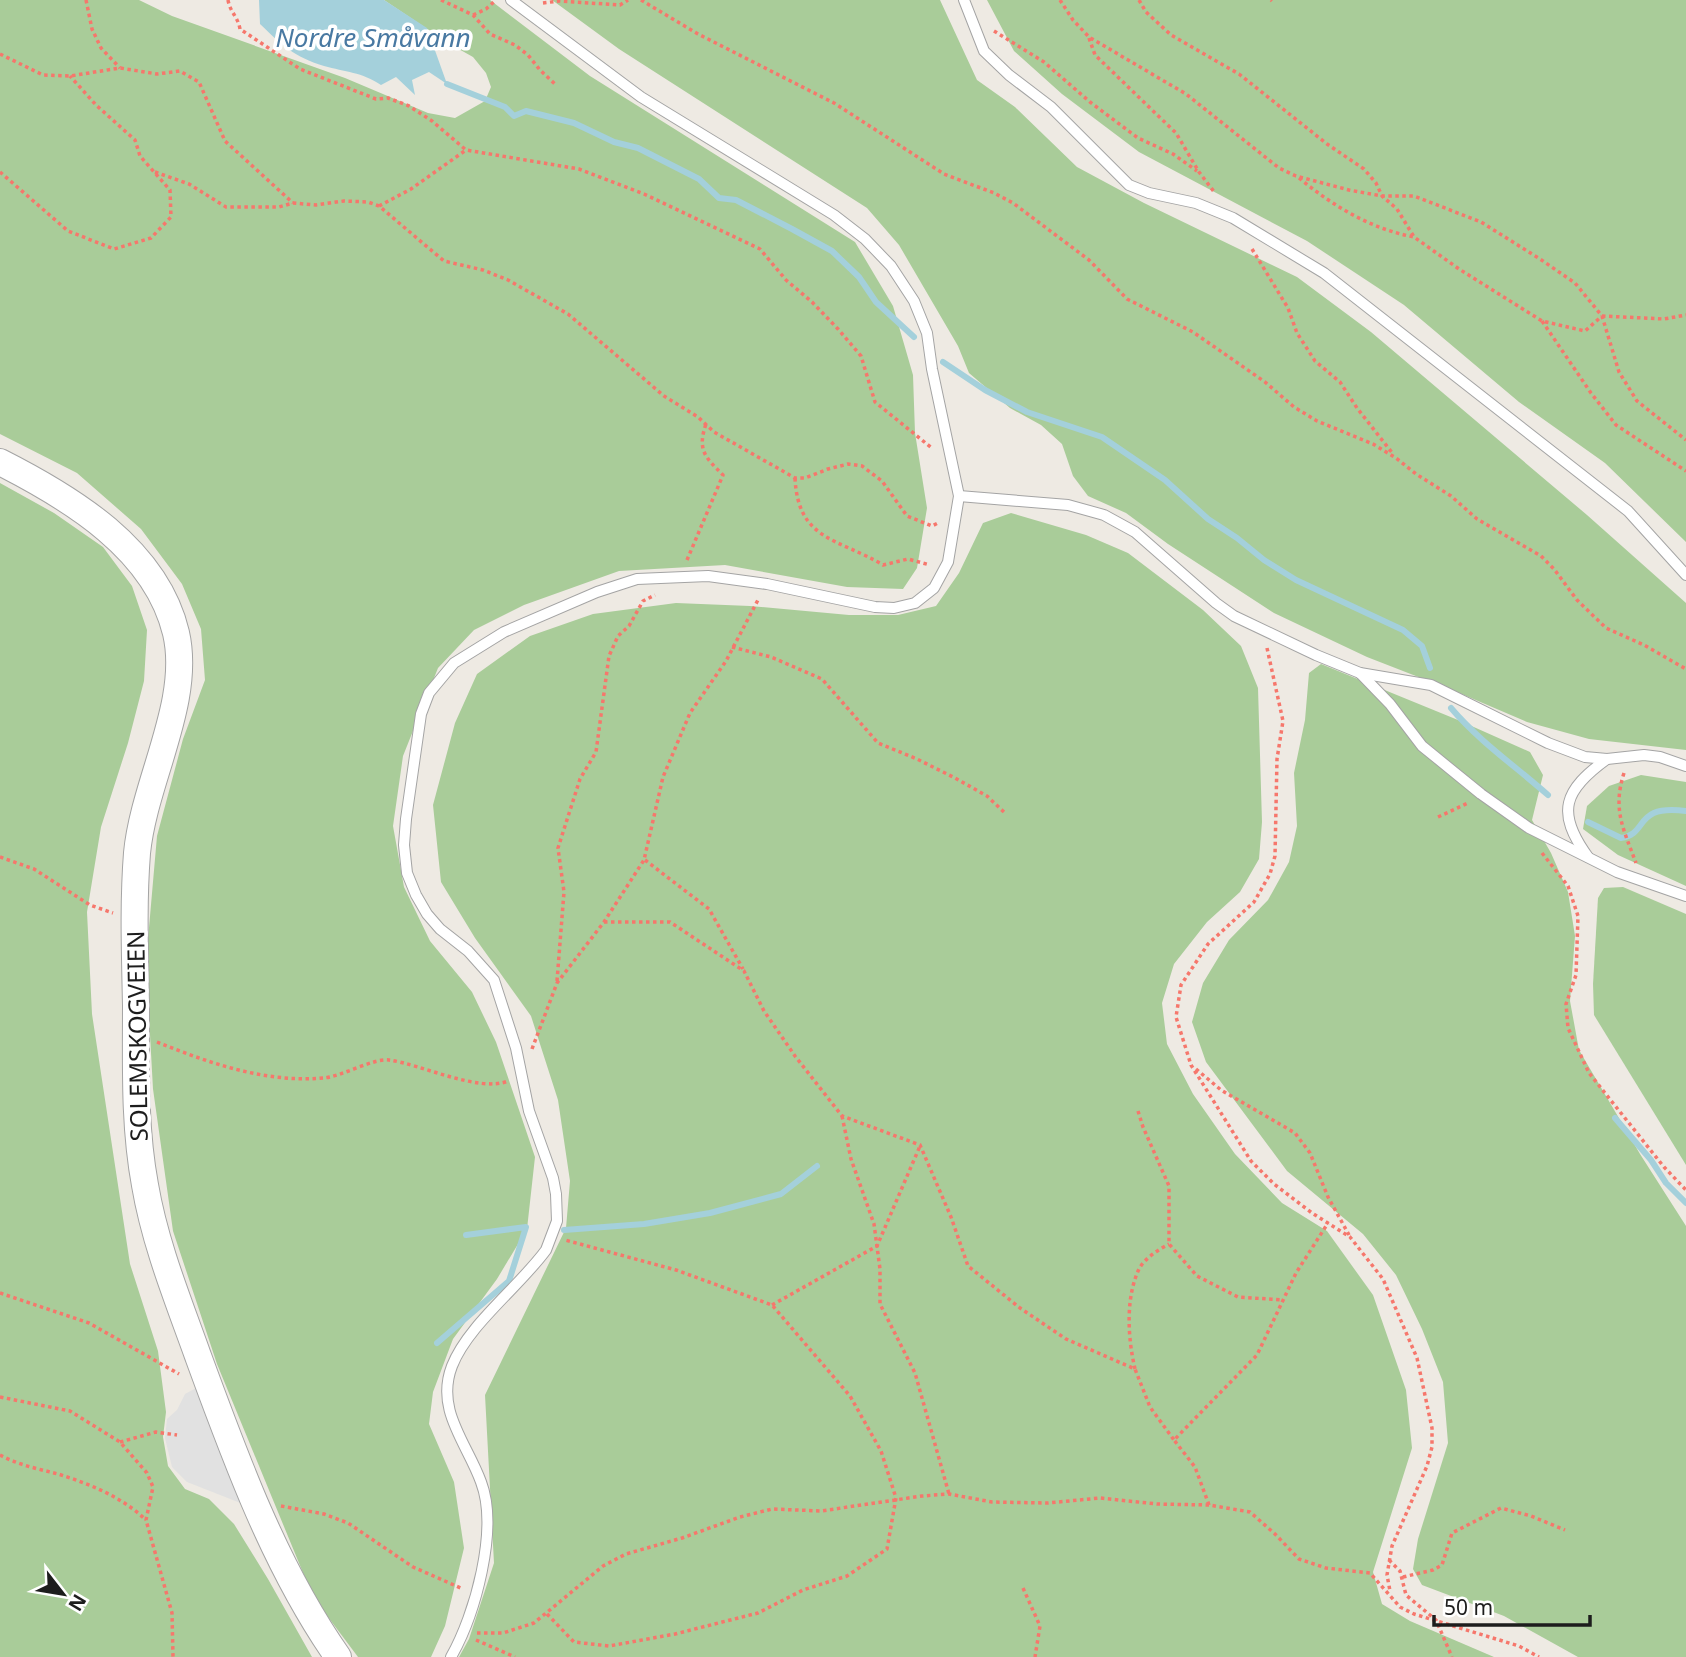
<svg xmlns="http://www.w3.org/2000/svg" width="1686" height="1657" font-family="'Noto Sans',sans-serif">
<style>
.forest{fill:#a9cc99}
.parking{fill:#e1e1e1}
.water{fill:#a4d0db}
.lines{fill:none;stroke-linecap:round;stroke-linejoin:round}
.stream{stroke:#a4d0db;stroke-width:6}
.service-casing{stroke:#a4a4a4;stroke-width:12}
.tertiary-casing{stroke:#a4a4a4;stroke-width:28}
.path{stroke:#f6776c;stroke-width:3.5;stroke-dasharray:3.5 3.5;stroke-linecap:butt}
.service{stroke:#fff;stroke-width:10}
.tertiary{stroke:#fff;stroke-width:26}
.labels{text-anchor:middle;stroke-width:7;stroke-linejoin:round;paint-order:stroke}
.street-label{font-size:24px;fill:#1d1d1d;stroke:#fff}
.water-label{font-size:26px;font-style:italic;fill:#4979a2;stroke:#fff}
</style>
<rect width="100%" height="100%" fill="#eeeae3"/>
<!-- forest -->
<g class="forest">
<polygon points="0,0 139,0 172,16 345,78 428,113 455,118 485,101 491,87 486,73 473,57 448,43 384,0 490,0 590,76 855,242 893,306 913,375 915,433 927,508 917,568 903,589 847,587 725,565 619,571 524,605 474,630 438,668 403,756 393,826 404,887 430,941 472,992 496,1042 535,1157 527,1229 497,1279 453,1339 433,1392 429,1424 454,1482 464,1548 445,1626 431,1657 358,1657 313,1597 217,1364 173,1231 153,1089 146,962 157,836 183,739 205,680 201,629 182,584 141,529 77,473 0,434"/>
<polygon points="552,0 940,0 977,80 1015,107 1077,167 1144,203 1297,277 1371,332 1587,515 1686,603 1686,750 1589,739 1527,722 1457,692 1367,657 1274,613 1168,544 1126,513 1088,496 1073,476 1062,444 1041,425 1010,408 969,373 958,346 899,245 867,208 619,49"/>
<polygon points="987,0 1686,0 1686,542 1605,463 1519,402 1404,305 1307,241 1139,152 1062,94 1014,51"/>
<polygon points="0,483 54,513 103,547 132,586 147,630 144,681 128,743 101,827 87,912 92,1014 130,1264 158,1351 166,1412 163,1437 168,1466 185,1489 209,1499 234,1524 268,1579 312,1657 0,1657"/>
<polygon points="1011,513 1086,535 1128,553 1203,610 1241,646 1258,688 1262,822 1259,859 1240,892 1207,922 1174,964 1162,1003 1167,1044 1193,1094 1235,1154 1282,1203 1327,1231 1373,1295 1406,1390 1412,1448 1373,1572 1382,1604 1410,1621 1494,1657 459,1657 469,1639 494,1563 485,1395 566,1228 570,1181 558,1100 531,1016 475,938 441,882 433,805 455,723 477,674 530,636 593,614 676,603 750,606 849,615 898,615 936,606 959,573 983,523"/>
<polygon points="1321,664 1458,720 1530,752 1543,775 1532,820 1551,853 1568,892 1575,936 1570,1001 1579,1050 1640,1154 1686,1226 1686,1657 1578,1657 1504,1616 1422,1585 1413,1569 1418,1539 1448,1443 1443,1382 1422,1329 1396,1275 1363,1234 1287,1171 1206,1062 1192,1022 1203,983 1229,940 1268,900 1289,862 1297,826 1294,773 1305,720 1309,673"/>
<polygon points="1641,775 1686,782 1686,886 1618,855 1583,829 1587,806 1609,786"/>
<polygon points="1623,887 1686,914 1686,1165 1594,1015 1593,984 1598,898 1604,888"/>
</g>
<!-- parking -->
<polygon class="parking" points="198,1387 243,1504 187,1482 172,1467 165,1438 167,1419 177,1410 185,1394"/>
<!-- water -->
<path class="water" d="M 259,0 L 384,0 L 427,28 L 447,84 L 429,72 L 412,80 L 415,95 L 396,77 L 381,85 C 362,72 345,72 324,66 C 294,57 282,45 260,24 Z"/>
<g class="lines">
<!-- stream -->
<g class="stream">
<polyline points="447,84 505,107 514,116 526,111 574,123 614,142 638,148 699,179 719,198 736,200 792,229 832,251 859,277 876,302 914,337"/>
<polyline points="943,362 985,390 1027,412 1102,437 1165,480 1208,519 1237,538 1264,560 1296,580 1403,630 1422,646 1430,668"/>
<path d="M 1451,708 C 1479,741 1515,766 1548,795"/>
<path d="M 1588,822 L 1621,838 C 1649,834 1633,804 1686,811"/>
<polyline points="1615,1118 1651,1160 1666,1183 1686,1203"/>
<polyline points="564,1230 644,1224 710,1213 781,1194 817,1166"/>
<polyline points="437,1343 509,1281 526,1227 466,1235"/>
</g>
<defs>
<g id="service">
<polyline points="964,0 984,51 1009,75 1051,107 1129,185 1149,193 1196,203 1233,218 1324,273 1628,511 1686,575"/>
<polyline points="959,496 1068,505 1104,515 1135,532 1216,603 1234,616 1316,655 1360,673 1431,685 1548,743 1585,757 1607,759 1644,755 1660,757 1686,766"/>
<polyline points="1360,673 1390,704 1422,746 1481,794 1529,828 1617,872 1686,896"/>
<path d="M 1588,857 C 1555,812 1564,790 1607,759"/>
<path d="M 451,1657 C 475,1615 499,1529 481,1482 C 467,1443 435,1410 452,1366 C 468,1325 519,1287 546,1250 L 557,1221 L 556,1194 L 553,1178 L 529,1111 L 516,1048 L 494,980 L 468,951 L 440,929 L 427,914 L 416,895 L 407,873 L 404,845 L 406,819 L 421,714 L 429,693 L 454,663 L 504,632 L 597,592 L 637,579 L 708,576 L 767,584 L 875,607 L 894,608 L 915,603 L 934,588 L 948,562 L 959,496 L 932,369 L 927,333 L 914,301 L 891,266 L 865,239 L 834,215 L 641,97 L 511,0"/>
</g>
<path id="tertiary" d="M 0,462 C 71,498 156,549 176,633 C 192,702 144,781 137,853 C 133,904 135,955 136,1006 C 136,1066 134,1126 145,1185 C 155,1244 178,1300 198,1356 C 236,1460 275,1567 338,1657"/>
</defs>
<!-- service casing -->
<use href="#service" class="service-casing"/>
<!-- tertiary casing -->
<use href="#tertiary" class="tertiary-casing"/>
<!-- path -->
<g class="path">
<polyline points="86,0 92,29 101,48 120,68"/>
<path d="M 228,0 C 230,12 238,17 240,29 L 300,69 L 376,99 L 388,98 L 409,106 L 432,121 L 466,150 L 579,169 L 644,194 L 760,249 L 786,280 L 812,302 L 838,329 L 861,356 L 875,402 L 933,449"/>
<polyline points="441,0 473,15 490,34 515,45 528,55 540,70 556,85"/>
<polyline points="641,0 698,34 834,103 944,174 994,193 1013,203 1089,260 1127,299 1193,332 1265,382 1294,407 1317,421 1373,444 1396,458 1416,474 1451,496 1477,519 1541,556 1554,569 1577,600 1606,628 1644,645 1686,669"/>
<polyline points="1060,0 1073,20 1089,37 1186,94 1279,168 1296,176 1349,190 1382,196 1414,196 1481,222 1540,259 1575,283 1602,316 1619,372 1637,401 1686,440"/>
<polyline points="1139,0 1146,12 1171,35 1239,74 1327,144 1364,169 1376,183 1382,196 1397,209 1414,237 1459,269 1542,321 1585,331 1602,316"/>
<polyline points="1271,0 1272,1"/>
<polyline points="543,3 559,1 620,5 628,0"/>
<polyline points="473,15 486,9 496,0"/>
<polyline points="994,31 1044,62 1090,102 1138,138 1173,154 1197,171"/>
<polyline points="1089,38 1095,55 1176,133 1199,172 1215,193"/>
<polyline points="0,54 43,75 70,76 120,68 157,74 180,71 199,82 225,141 293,203"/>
<polyline points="0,172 68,231 114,249 151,238 171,217 170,190 140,156 135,140 96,105 70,76"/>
<polyline points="155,172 189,184 226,207 279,207 293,203 316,205 344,201 368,202 379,206 444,261 483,270 508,280 568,314 664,396 698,417 714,432 795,478 805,478 828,469 848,464 862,466 882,481 907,516 932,526 938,523"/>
<path d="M 1299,178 C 1333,206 1371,229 1414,237"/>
<polyline points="379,206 411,189 466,150"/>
<polyline points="1252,249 1288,308 1297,333 1315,361 1340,382 1357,408 1393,454"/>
<polyline points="1602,316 1664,319 1686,315"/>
<polyline points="1542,321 1591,393 1616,425 1686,471"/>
<path d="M 795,478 C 798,541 838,538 883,565 L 908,559 L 930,565"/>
<path d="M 687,560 L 723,475 C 705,457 697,450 706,424"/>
<polyline points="732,647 771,657 822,679 878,743 917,759 955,778 987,796 1006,814"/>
<polyline points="1267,648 1283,721 1277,759 1275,856 1270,874 1254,902 1208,944 1181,985 1176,1017 1191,1065 1251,1161 1274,1184 1312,1213 1350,1237 1383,1279 1417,1358 1432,1428 1432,1447 1427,1466 1392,1546 1387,1575 1390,1591"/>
<path d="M 1624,773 C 1612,810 1624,830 1636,863"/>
<polyline points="1438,817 1468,803"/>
<polyline points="1542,853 1568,886 1578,916 1576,975 1566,1004 1568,1028 1589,1073 1664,1167 1686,1190"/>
<polyline points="0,857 34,869 90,905 113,913"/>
<polyline points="645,860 709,909 743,969"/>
<polyline points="604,922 670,922 744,971 764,1011 795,1056 842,1116 920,1145 951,1217 968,1266 1020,1308 1066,1339 1135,1369 1150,1407 1174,1440"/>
<polyline points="557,981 564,892 558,848 580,779 596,752 609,656 618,636 629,626 643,601 655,595"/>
<path d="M 157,1042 C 209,1063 265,1083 323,1078 C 341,1077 373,1058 389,1060 C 420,1064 479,1093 508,1081"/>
<polyline points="532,1049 557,983 604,922 644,860 663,777 690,713 726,661 759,598"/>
<polyline points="1196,1069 1221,1090 1295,1133 1310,1153 1328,1197 1349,1235"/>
<polyline points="1138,1111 1143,1127 1169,1186 1169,1244 1197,1276 1238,1297 1283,1300"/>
<polyline points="842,1116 851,1159 874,1224 880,1269 880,1304 915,1373 949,1494"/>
<polyline points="0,1293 89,1323 179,1374"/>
<polyline points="772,1305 877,1246 920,1146"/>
<path d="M 1135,1369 C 1128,1339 1125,1299 1139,1269 C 1145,1258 1158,1250 1169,1244"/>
<polyline points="0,1397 70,1411 120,1442 147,1473 153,1487 146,1520 172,1613 173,1657"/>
<polyline points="120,1442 156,1432 177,1435"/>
<path d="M 0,1455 C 18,1465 39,1469 58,1474 C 90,1484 122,1497 146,1520"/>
<polyline points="1209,1505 1195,1467 1174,1440 1257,1355 1296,1273 1328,1223"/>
<polyline points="281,1506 324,1514 348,1523 413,1567 463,1589"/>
<polyline points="1389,1560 1400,1571 1406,1595 1436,1620 1452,1657"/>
<polyline points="1403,1577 1433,1570 1442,1565 1452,1533 1501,1508 1531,1516 1565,1530"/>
<polyline points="1023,1588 1040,1626 1035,1657"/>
<polyline points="547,1614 574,1642 609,1646 675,1634 758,1613 803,1590 847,1576 887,1549 896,1498 881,1451 850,1396 772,1305 676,1270 565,1240"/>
<polyline points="477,1633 503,1633 534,1623 603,1566 626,1554 682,1538 740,1517 772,1509 821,1511 922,1496 949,1494 992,1502 1048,1503 1100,1498 1157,1504 1209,1505 1250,1512 1275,1534 1299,1559 1326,1568 1370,1573 1400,1607 1414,1614 1519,1646 1539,1657"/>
<polyline points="476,1640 515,1657"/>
</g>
<!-- service -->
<use href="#service" class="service"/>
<!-- tertiary -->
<use href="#tertiary" class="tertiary"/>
</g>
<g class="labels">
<!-- street labels -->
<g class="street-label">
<text transform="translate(138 1036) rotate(-91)" y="8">SOLEMSKOGVEIEN</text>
</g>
<!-- water labels -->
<g class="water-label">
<text x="373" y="47">Nordre Småvann</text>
</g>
</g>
<!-- north arrow -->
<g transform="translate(63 1594) rotate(121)" stroke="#ffffff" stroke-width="5" paint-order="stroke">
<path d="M0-5L12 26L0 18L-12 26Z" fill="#1d1d1d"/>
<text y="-10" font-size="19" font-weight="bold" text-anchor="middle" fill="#1d1d1d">N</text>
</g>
<!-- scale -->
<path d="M1434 1615v10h156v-10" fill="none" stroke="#1d1d1d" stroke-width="3.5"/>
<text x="1444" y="1615" font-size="21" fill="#1d1d1d" stroke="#ffffff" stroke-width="5" paint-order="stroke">50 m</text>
</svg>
